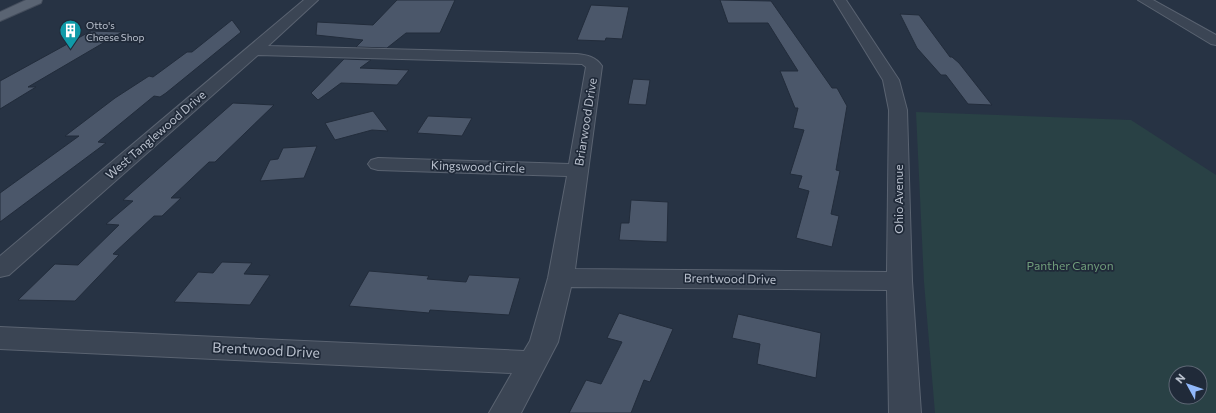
<svg xmlns="http://www.w3.org/2000/svg" width="1216" height="413" font-family="Commissioner,sans-serif">
<style>
.green{fill:#294145;fill-rule:evenodd}
.building{fill:#4b576a;stroke:#222c3b}
.lines{fill:none;stroke-linecap:round;stroke-linejoin:round}
.minor-casing{stroke:#5a6371;stroke-width:2}
.major-casing{stroke:#454e5d;stroke-width:2}
.minor{fill:#3b4554;fill-rule:evenodd}
.major{fill:#5a6473;fill-rule:evenodd}
.labels{text-anchor:middle;stroke-width:3.5;stroke-linejoin:round;paint-order:stroke}
.far-poi-label{font-size:10px;fill:#b9c0cd;stroke:#202a39;text-anchor:start}
.street-label{font-size:12px;fill:#b9c0cd;stroke:#202a39}
.park-label{font-size:12px;fill:#709e7b;stroke:#202a39}
.near-street-label{font-size:14px;fill:#b9c0cd;stroke:#202a39}
</style>
<rect width="100%" height="100%" fill="#273344"/>
<!-- green -->
<path class="green" d="M 916,112 L 1131,120 L 1216,175 L 1216,413 L 935,413 L 924,282 ZM 1176,373 L 1200,373 L 1200,397 L 1176,397 Z"/>
<!-- building -->
<g class="building">
<polygon points="397,0 455,0 440,33 406,33 387,48 356,47 363,40 316,35 317,22 373,25"/>
<polygon points="720,0 771,1 832,88 837,88 847,106 836,170 840,171 831,214 839,216 832,247 796,238 809,191 798,188 802,176 790,174 804,130 793,128 798,108 795,108 780,71 798,71 768,23 728,23"/>
<polygon points="591,5 629,7 622,39 606,38 605,41 577,40"/>
<polygon points="900,14 919,15 950,57 952,57 959,63 992,105 968,104 946,75 941,75 917,48"/>
<polygon points="232,20 241,32 166,93 160,97 154,96 98,142 106,143 0,222 0,193 79,136 65,136 115,98 149,76 153,77 187,52 192,52"/>
<polygon points="91,31 122,32 28,87 36,87 0,109 0,81"/>
<polygon points="344,59 371,60 360,68 409,70 397,85 341,83 318,100 311,93"/>
<polygon points="633,79 650,80 646,105 628,104"/>
<polygon points="233,103 274,105 215,162 209,162 171,198 181,198 162,216 154,216 113,254 119,255 75,301 18,300 55,264 78,265 119,225 106,224 133,201 123,200"/>
<polygon points="373,111 388,131 372,130 335,140 325,123"/>
<polygon points="428,116 472,118 462,136 417,133"/>
<polygon points="317,146 304,178 260,181 270,160 278,159 283,148"/>
<polygon points="631,200 668,202 667,242 619,240 621,223 629,223"/>
<polygon points="222,262 252,263 244,274 270,275 250,305 174,302 198,272 213,273"/>
<polygon points="369,271 429,276 427,279 466,282 469,275 520,278 509,315 430,310 429,313 349,306"/>
<polygon points="619,313 673,329 650,382 644,380 631,413 569,413 586,380 601,384 622,342 607,338"/>
<polygon points="738,314 821,333 816,378 757,364 760,344 732,338"/>
</g>
<g class="lines">
<defs>
<g id="minor">
<path d="M 304,0 L 318,0 L 268,46 L 577,54 C 587,55 596,57 602,66 L 575,269 L 887,272 L 889,110 L 883,80 L 834,0 L 846,0 L 899,80 L 907,110 L 912,281 L 921,413 L 889,413 L 887,290 L 571,287 L 558,342 L 521,413 L 489,413 L 512,373 L 0,349 L 0,327 L 524,351 L 530,341 L 548,278 L 567,176 L 378,170 L 371,168 L 368,164 L 371,160 L 378,158 L 569,164 L 586,67 L 582,64 L 258,55 L 9,275 L 0,277 L 0,256 Z"/>
<polygon points="1138,0 1153,0 1216,35 1216,45 1211,44"/>
</g>
<polygon id="major" points="26,0 42,0 41,3 0,21 0,12"/>
</defs>
<!-- minor casing -->
<use href="#minor" class="minor-casing"/>
<!-- major casing -->
<use href="#major" class="major-casing"/>
<!-- minor -->
<use href="#minor" class="minor"/>
<!-- major -->
<use href="#major" class="major"/>
</g>
<!-- icons -->
<defs>
<symbol id="building-pin" viewBox="-11 -11 22 30"><path d="M0 17L-7.5 6A9.5 9.5 0 1 1 7.5 6Z" fill="#0f9aa8" stroke="#202a39"/><path d="M-4-6H4V6H1V3H-1V6H-4ZM-2.5-4.3h1.7v1.8h-1.7ZM.8-4.3h1.7v1.8H.8ZM-2.5-1h1.7V.8h-1.7ZM.8-1h1.7V.8H.8Z" fill="#fff"/></symbol>
</defs>
<g fill-rule="evenodd">
<use href="#building-pin" x="58" y="18" width="25" height="34"/>
</g>
<g class="labels">
<!-- far-poi labels -->
<g class="far-poi-label">
<text x="86" y="29">Otto's<tspan x="86" dy="12">Cheese Shop</tspan></text>
</g>
<!-- street labels -->
<g class="street-label">
<text transform="translate(586 122) rotate(-81)" y="4">Briarwood Drive</text>
<text transform="translate(156 135) rotate(-41)" y="4">West Tanglewood Drive</text>
<text transform="translate(478 167) rotate(2)" y="4">Kingswood Circle</text>
<text transform="translate(899 199) rotate(-90)" y="4">Ohio Avenue</text>
<text transform="translate(730 279) rotate(1)" y="4">Brentwood Drive</text>
</g>
<!-- park labels -->
<g class="park-label">
<text x="1070" y="270">Panther Canyon</text>
</g>
<!-- near-street labels -->
<g class="near-street-label">
<text transform="translate(266 350) rotate(3)" y="5">Brentwood Drive</text>
</g>
</g>
<!-- north arrow -->
<g transform="translate(1188 385) rotate(310)"><circle r="19" fill="#202a39" stroke="#5d6674"/>
<path d="M0-3L7 15L0 10L-7 15Z" fill="#91b8fa"/>
<text y="-6" font-size="11" font-weight="bold" text-anchor="middle" fill="#b9c0cd">N</text>
</g>
</svg>
